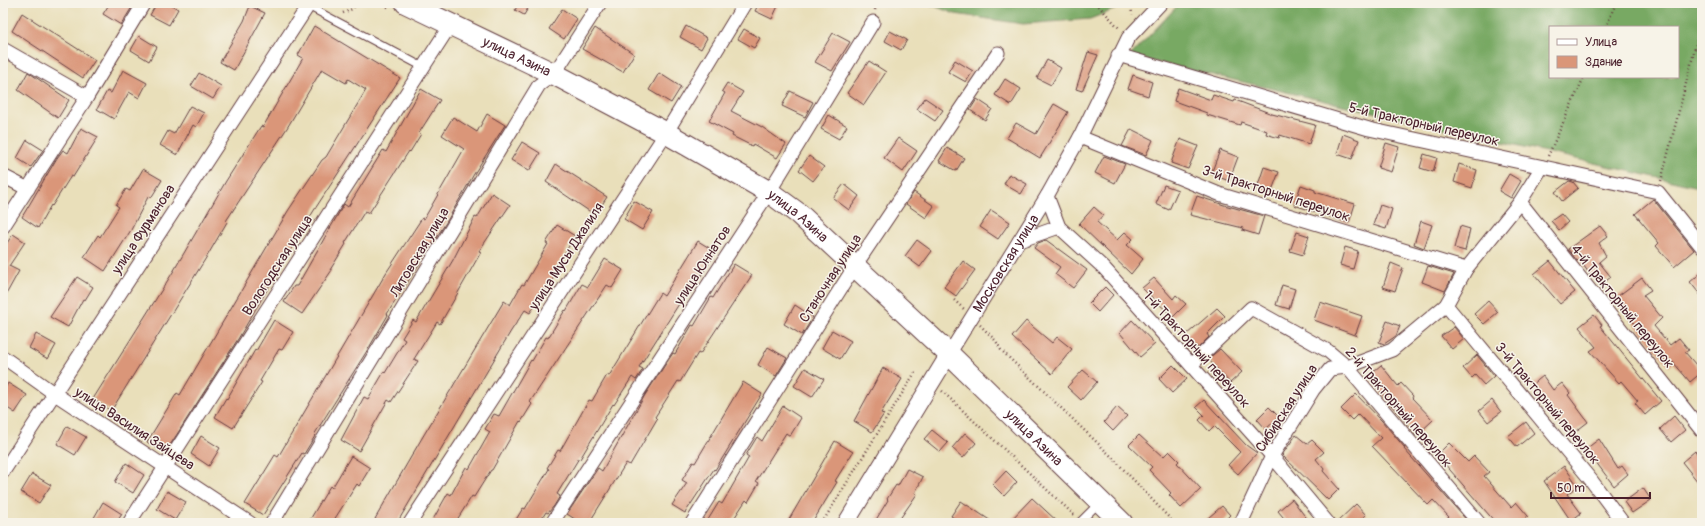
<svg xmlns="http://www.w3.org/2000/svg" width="1705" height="526" font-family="Pangolin,sans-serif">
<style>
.forest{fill:#78a963;stroke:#616447;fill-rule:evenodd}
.building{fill:#da9679}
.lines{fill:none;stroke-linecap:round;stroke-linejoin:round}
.service-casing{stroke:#623c40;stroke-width:9}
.minor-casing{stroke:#623c40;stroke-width:15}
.tertiary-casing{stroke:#623c40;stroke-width:18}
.primary-casing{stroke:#623c40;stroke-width:23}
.path{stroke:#623c40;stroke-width:2.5;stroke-dasharray:1 3;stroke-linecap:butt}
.service{stroke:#fff;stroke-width:7}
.minor{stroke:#fff;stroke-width:13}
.tertiary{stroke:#fff;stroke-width:16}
.primary{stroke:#fff;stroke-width:21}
.labels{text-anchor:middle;stroke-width:3;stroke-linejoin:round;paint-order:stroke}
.street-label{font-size:14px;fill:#4a1f2b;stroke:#f7f3e8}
</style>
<rect width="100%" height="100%" fill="#f7f3e8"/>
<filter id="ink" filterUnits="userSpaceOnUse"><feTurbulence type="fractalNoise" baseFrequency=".025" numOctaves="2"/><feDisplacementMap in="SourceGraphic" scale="8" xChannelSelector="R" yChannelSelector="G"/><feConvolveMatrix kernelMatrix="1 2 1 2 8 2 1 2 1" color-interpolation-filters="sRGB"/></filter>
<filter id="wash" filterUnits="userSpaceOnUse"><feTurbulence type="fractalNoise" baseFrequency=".012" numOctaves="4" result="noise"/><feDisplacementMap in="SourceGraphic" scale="16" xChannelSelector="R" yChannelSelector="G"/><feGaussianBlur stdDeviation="0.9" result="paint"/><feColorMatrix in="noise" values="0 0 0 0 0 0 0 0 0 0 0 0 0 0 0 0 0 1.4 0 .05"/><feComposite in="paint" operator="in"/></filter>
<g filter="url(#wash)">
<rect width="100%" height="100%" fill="#e9dfba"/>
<!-- forest -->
<g class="forest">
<polygon points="926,3 1132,3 1090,19 1023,24 955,14"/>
<path d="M 1180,3 L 1702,3 L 1702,188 L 1130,56 ZM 1550,27 L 1678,27 L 1678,77 L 1550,77 Z"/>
</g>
<g id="blocks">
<!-- building -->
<g class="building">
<polygon points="110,3 125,3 132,7 121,25 103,14"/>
<polygon points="157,3 168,3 178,9 169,25 150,15"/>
<polygon points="519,3 531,3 524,15 515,10"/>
<polygon points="759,3 772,3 778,6 772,19 755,11"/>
<polygon points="250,6 265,13 234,70 220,62 244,21"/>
<polygon points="562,9 577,19 564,39 549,29"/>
<polygon points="22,13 95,60 83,78 12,31"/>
<polygon points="314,26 400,78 313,212 238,339 165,453 147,442 177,393 180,395 288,211 322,160 326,157 366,90 348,79 346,83 322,69 287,128 226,221 227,222 209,253 111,411 93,399 173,272 226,181 261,126 263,127 303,58 298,55"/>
<polygon points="686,26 707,38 701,49 680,37"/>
<polygon points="595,28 634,54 623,72 582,49"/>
<polygon points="744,29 760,38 754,48 738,39"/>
<polygon points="890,31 907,40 901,50 885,41"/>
<polygon points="833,33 850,42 832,71 815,62"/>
<polygon points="139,36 157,47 149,61 131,50"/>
<polygon points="1088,52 1098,55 1082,91 1076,89"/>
<polygon points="955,60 973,71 966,82 948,72"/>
<polygon points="1047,60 1061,68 1051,85 1037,78"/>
<polygon points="869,61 886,72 864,105 847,93"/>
<polygon points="123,70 147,83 139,98 129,92 114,119 97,109 107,91 111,93"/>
<polygon points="28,72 69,100 58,118 18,90"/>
<polygon points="199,73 221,86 213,99 191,86"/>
<polygon points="659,73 681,87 671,103 649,90"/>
<polygon points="1133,75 1152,82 1148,96 1128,89"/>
<polygon points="1005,79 1021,89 1011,105 995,95"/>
<polygon points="727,83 743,92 731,111 762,127 786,144 777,158 753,144 752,146 732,136 733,134 709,121 725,93 722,91"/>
<polygon points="1178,88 1211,100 1213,95 1234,102 1235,100 1272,114 1315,125 1309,144 1280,135 1279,138 1266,134 1267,131 1241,122 1240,125 1207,115 1207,113 1174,101"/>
<polygon points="421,89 440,100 419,133 421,134 410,152 409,151 369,213 365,211 345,243 346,244 330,270 332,270 302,314 284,302 294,286 297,286 344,204 348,207 383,150 386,152"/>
<polygon points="790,91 813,102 805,117 782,106"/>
<polygon points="925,98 943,110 935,121 917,109"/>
<polygon points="977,99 992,109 985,120 970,110"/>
<polygon points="1054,104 1068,112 1040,158 1007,138 1016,123 1036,134"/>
<polygon points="190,106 204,113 196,127 193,125 177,155 160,145 168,131 174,134"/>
<polygon points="487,114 505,125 474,174 447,221 387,314 388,315 370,346 314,435 315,436 304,454 302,453 263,515 245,504 275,455 278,457 386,273 422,218 424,219 464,149 442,135 453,117 477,132"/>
<polygon points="829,115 847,126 839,139 821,129"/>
<polygon points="81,128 98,137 73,177 71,176 52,206 51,205 38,228 22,217 57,158 63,150 68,153"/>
<polygon points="1131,129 1153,140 1146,155 1122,146"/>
<polygon points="1343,134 1359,140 1352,159 1337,154"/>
<polygon points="898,138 917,151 903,172 884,158"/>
<polygon points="1180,139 1198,146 1188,169 1171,163"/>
<polygon points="27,140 43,150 31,167 17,158"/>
<polygon points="522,142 540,153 529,171 511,160"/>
<polygon points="1386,143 1399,147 1391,172 1378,168"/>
<polygon points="947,148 964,158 956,171 939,161"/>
<polygon points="1220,150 1238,157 1229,181 1211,174"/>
<polygon points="1424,154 1437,158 1433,172 1420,168"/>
<polygon points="809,156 824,167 813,181 799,170"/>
<polygon points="1104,156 1125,164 1115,183 1095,173"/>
<polygon points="556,164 607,197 595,215 546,182"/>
<polygon points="1459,164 1477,170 1472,188 1454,182"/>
<polygon points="1264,167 1279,172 1271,193 1257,188"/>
<polygon points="143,169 162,180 151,198 148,197 131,230 105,271 84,257 98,235 100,237 119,207 116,205 126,189 130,191"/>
<polygon points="1009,174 1027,184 1021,194 1004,184"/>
<polygon points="1509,174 1521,181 1511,198 1499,191"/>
<polygon points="1569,181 1573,182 1578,188 1562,201 1555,192"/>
<polygon points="844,184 859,196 849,210 833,198"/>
<polygon points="1164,185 1178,190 1169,210 1156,204"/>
<polygon points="1301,185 1315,190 1315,192 1355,204 1349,223 1294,205"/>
<polygon points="914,192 934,206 926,218 906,204"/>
<polygon points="492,193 510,205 479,251 481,252 451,305 440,324 437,322 414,359 418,361 391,402 388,400 359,451 341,440 364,397 368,399 384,372 385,373 405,340 402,338 413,320 416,322 453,260 475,217 477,218"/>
<polygon points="1197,196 1224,205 1264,216 1258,235 1242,230 1243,228 1190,215"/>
<polygon points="1653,199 1694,250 1674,267 1656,246 1659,243 1635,214"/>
<polygon points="634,201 653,212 642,230 624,219"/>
<polygon points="1380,205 1392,209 1386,229 1373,225"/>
<polygon points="1094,207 1103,215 1097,222 1117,240 1125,232 1133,239 1127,245 1143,259 1131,274 1079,224"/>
<polygon points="991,210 1010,222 998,239 980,227"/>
<polygon points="1561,214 1568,222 1559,230 1551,221"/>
<polygon points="1421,221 1432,225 1424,248 1414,244"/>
<polygon points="557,225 575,236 555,269 558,271 530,313 525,310 511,331 397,523 381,523 375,519 422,438 504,301 510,305 522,284 524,285 548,244 546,243"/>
<polygon points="1460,226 1470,229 1465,251 1454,248"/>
<polygon points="1600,226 1608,236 1599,243 1606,256 1599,262 1611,277 1602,284 1593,274 1591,276 1579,259 1577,261 1568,249"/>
<polygon points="1297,232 1309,236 1303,255 1290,251"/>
<polygon points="13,234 25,242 9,266 19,271 3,300 3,249"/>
<polygon points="917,240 932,251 920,267 905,256"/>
<polygon points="1046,240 1087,270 1073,288 1055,274 1060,267 1034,248 1038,243"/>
<polygon points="698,241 716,252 687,298 684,296 639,367 643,369 636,380 632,377 614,405 613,404 580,459 579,458 557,494 560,496 554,506 548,513 546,512 539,523 514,523 523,508 525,509 549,469 547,468 558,450 560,451 589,400 592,401 607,375 609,376 660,293 664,296"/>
<polygon points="1345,247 1358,251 1353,269 1340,265"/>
<polygon points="605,259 623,270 612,288 607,285 553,367 530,402 532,404 521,422 520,421 492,470 491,470 474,497 472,496 455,523 431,523 448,493 451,495 466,467 469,469 490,432 485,429 494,414 499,416 531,360 532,361 546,337 548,338 565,310 566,311 582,284 588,287"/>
<polygon points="963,261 975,270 956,296 944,287"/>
<polygon points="1550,261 1575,292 1560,304 1534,274"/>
<polygon points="1391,263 1403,268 1395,291 1383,287"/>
<polygon points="734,264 752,275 700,354 698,353 680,382 678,381 655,417 657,419 630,465 626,463 589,523 581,523 567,514 598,468 602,471 645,395 673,353 675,354 692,325 694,326 711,297 713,298"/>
<polygon points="1428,266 1454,274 1445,291 1422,282"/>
<polygon points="1702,272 1702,297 1690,282"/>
<polygon points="77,277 93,287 85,300 83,299 68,327 50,317"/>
<polygon points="1154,278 1173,299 1176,295 1186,304 1173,317 1142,288"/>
<polygon points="1642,278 1651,290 1643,295 1662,318 1654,326 1670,345 1679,338 1689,350 1685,352 1702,372 1690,382 1673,362 1669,366 1614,299"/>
<polygon points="1282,285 1295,289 1289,309 1276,305"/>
<polygon points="1105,287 1113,295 1098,312 1089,303"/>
<polygon points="1488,301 1498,312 1484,324 1474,314"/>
<polygon points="1320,302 1362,316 1356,333 1355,333 1357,336 1314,320"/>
<polygon points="795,305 813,317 802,335 784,324"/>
<polygon points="1217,308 1225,316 1207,334 1209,337 1198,348 1186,335"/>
<polygon points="1594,315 1602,325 1600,326 1661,401 1645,415 1635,403 1638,401 1621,381 1619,383 1590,351 1596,347 1579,327"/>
<polygon points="274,320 293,332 282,350 279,349 260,381 262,382 233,428 215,417 226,398 227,399 255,350 256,351"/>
<polygon points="1132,320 1155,344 1140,357 1120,333"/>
<polygon points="1026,321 1052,343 1057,337 1072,349 1052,374 1012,337"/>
<polygon points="1387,321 1400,326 1396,336 1384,344 1379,342"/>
<polygon points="1454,327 1464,339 1452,349 1441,336"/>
<polygon points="832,330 851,341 840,359 822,348"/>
<polygon points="36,334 56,345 48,359 29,348"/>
<polygon points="768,347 787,358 776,376 758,365"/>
<polygon points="1220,349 1242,372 1230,383 1208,359"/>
<polygon points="1477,355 1494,376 1484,385 1475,375 1472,378 1463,368"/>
<polygon points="1173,365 1187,379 1172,393 1159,379"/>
<polygon points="1381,365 1398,386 1401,383 1413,396 1412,398 1433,420 1416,436 1368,376"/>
<polygon points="805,368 824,379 812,397 794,386"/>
<polygon points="883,368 902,379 881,413 884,414 872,432 854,421"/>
<polygon points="1083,370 1097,382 1081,400 1067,387"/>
<polygon points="1543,376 1553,390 1562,383 1570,393 1568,395 1588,422 1571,435 1532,385"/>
<polygon points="743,382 762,394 715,470 714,469 685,513 672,505 687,483 682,480 693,462 695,463"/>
<polygon points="8,383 27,395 15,413 3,405 3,392"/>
<polygon points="1356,394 1382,421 1405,448 1404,449 1469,523 1442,523 1449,517 1433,500 1428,505 1372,446 1381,438 1358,414 1352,420 1341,409"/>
<polygon points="1204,400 1246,445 1257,453 1238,474 1228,465 1240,452 1214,426 1209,431 1199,420 1204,415 1196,407"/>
<polygon points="1492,400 1501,412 1488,422 1479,411"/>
<polygon points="783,406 801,418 790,436 786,433 756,481 759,483 748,502 746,500 731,523 706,523 719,502 722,504 749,457 746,455 757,437 762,441"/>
<polygon points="1117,407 1127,416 1113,431 1104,422"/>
<polygon points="1269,407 1279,417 1266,429 1257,419"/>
<polygon points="1674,416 1685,430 1671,442 1660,429"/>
<polygon points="1526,422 1534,433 1517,447 1508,436"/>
<polygon points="67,426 86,437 75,455 57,444"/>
<polygon points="932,430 948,443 940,452 924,439"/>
<polygon points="965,433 976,443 963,458 952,448"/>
<polygon points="1139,435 1163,457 1169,451 1179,461 1177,463 1201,489 1181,508 1169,495 1171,493 1149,470 1152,467 1129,445"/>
<polygon points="1296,435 1307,444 1312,440 1324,452 1316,459 1324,469 1323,471 1339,489 1328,500 1282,455"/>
<polygon points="201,436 220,448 209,466 191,454"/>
<polygon points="1599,439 1618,469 1622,466 1628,474 1614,486 1586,449"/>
<polygon points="835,441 853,452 835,481 837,482 812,523 787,523"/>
<polygon points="1449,443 1468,462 1474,456 1489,472 1484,476 1511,507 1516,502 1528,516 1519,523 1496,523 1437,455"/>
<polygon points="1695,451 1702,459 1702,487 1682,462"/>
<polygon points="351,456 370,468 359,486 357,484 332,523 308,523 330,486 332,488"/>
<polygon points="126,463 144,475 133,493 115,482"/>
<polygon points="1564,466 1578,486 1567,494 1581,513 1571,521 1544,481"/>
<polygon points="907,469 923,477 915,493 917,494 897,523 874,523 888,500 887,499 896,485 898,486"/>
<polygon points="1006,471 1017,482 1004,496 993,485"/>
<polygon points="32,474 51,485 39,503 21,492"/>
<polygon points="1643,488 1651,500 1632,513 1624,502"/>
<polygon points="167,491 186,502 175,520 157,509"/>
<polygon points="1032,498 1059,523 1008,523"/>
<polygon points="1292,499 1304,515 1312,523 1288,523 1278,511"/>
<polygon points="961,501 994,523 961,523 951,516"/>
<polygon points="103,502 122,514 116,523 91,523"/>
<polygon points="1356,504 1366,515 1357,523 1336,523"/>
<polygon points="1222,506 1230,515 1222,523 1202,523"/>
</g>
</g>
</g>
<g filter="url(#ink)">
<use href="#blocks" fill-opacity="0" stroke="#623c40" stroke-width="1"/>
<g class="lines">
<defs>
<g id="service">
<polyline points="308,6 423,67"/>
<polyline points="1079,523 1099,503"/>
</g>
<g id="minor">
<polyline points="3,49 87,97"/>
<polyline points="1118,55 1369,129 1658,192 1702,247"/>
<polyline points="1080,137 1219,194 1466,269"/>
<polyline points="3,176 28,189"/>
<polyline points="1047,196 1059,227 1104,268 1272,456 1328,523"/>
<polyline points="1520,202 1702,431"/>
<polyline points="3,227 87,97 144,3"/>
<polyline points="1019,241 1059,227"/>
<polyline points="1446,305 1591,480 1623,523"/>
<path id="s1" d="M 949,354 L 1047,196 L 1080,137 L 1128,38 L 1161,3"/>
<polyline points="3,357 55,394 250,523"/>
<polyline points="1191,365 1251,308 1328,351 1347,367 1479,523"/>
<polyline points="3,472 310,3"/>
<polyline points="129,523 451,24"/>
<polyline points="272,523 539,85 554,74 600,3"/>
<polyline points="410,523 666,133 745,3"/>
<polyline points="552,523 769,192 873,22"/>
<polyline points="692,523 855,266 998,53"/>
<polyline points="1241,523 1272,456 1313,390 1330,369 1347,367 1392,350 1446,305 1466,269 1520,202 1542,167"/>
</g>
<polyline id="tertiary" points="846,523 949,354"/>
<g id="primary">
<path id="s2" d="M 406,3 L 554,74 L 666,133 L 769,192 L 799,214 L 949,354 L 1122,523"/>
</g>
</defs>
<!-- service casing -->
<use href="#service" class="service-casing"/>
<!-- minor casing -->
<use href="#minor" class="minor-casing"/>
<!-- tertiary casing -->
<use href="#tertiary" class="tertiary-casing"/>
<!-- primary casing -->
<use href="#primary" class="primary-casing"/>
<!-- path -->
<g class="path">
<polyline points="380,3 390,8"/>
<polyline points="1096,3 1120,29"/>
<polyline points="1131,3 1132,15"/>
<polyline points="1677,3 1702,5"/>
<polyline points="875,10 876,3"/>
<polyline points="343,13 352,9 357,3"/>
<polyline points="1606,27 1616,3"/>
<polyline points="1548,156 1584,77"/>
<polyline points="1661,181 1702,21"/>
<polyline points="954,300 964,309"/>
<polyline points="980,325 996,341 1001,350 1112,457 1174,523"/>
<polyline points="942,391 1074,515"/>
<polyline points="822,523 916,371"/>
</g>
<!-- service -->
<use href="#service" class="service"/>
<!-- minor -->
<use href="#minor" class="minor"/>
<!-- tertiary -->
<use href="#tertiary" class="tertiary"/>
<!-- primary -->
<use href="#primary" class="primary"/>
</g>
</g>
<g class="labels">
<!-- street labels -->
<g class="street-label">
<text dy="5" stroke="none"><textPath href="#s2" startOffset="123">улица Азина</textPath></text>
<text transform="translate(1424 124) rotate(13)" y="5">5-й Тракторный переулок</text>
<text transform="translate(1276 193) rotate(18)" y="5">3-й Тракторный переулок</text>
<text dy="5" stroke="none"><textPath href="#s2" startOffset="447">улица Азина</textPath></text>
<text transform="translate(143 229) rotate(-57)" y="5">улица Фурманова</text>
<text transform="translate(419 252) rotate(-59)" y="5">Литовская улица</text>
<text transform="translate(566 256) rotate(-57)" y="5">улица Мусы Джалиля</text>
<text dy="5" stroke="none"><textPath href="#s1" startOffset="107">Московская улица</textPath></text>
<text transform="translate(277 265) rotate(-57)" y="5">Вологодская улица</text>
<text transform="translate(702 265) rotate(-57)" y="5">улица Юннатов</text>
<text transform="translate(830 278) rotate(-57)" y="5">Станочная улица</text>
<text transform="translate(1623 306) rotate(51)" y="5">4-й Тракторный переулок</text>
<text transform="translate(1197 349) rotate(48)" y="5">1-й Тракторный переулок</text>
<text transform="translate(1548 403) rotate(50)" y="5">3-й Тракторный переулок</text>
<text transform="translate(1399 407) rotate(49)" y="5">2-й Тракторный переулок</text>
<text transform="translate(1286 408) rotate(-57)" y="5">Сибирская улица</text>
<text transform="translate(135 428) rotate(33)" y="5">улица Василия Зайцева</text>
<text dy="5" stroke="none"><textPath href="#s2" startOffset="771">улица Азина</textPath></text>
</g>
</g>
<!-- margin -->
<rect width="1705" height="526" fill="none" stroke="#f7f3e8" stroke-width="16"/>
<!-- legend -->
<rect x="1549" y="26" width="130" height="52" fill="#f7f3e8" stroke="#b29e9c"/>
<rect x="1557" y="39" width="20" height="6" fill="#ffffff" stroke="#b29e9c"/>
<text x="1585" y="46" font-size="12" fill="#4a1f2b">Улица</text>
<rect x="1557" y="56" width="20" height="12" fill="#da9679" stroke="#b29e9c"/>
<text x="1585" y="66" font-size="12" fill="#4a1f2b">Здание</text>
<!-- scale -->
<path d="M1551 492v6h99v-6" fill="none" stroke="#4a1f2b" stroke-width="2"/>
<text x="1557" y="492" font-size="12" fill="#4a1f2b" stroke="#f7f3e8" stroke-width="3" paint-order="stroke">50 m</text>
</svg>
